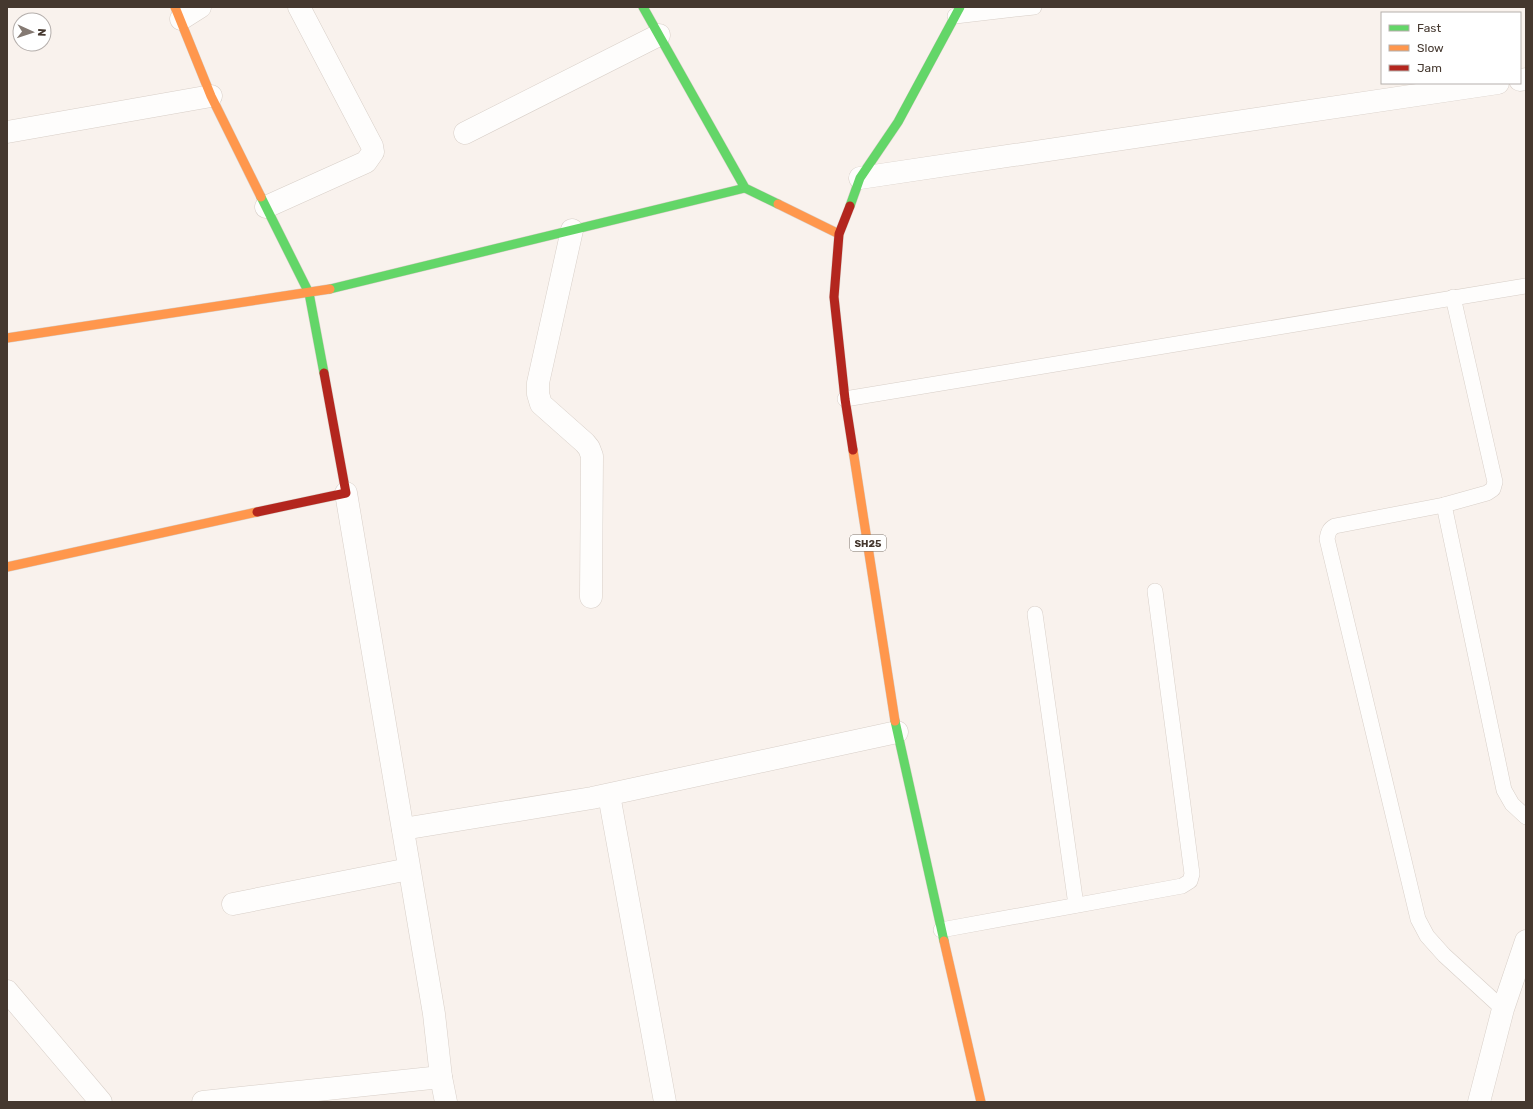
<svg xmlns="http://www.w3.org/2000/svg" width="1533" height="1109" font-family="Rubik,sans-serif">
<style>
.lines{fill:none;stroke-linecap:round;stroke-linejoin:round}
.lane-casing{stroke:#d8cfc8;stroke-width:16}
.street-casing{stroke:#d8cfc8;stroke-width:23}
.fast-casing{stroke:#d8cfc8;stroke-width:10}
.slow-casing{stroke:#d8cfc8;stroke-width:10}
.jam-casing{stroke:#d8cfc8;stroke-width:10}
.lane{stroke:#fefdfc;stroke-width:15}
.street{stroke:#fefdfc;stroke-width:22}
.fast{stroke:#63d668;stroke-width:9}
.slow{stroke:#ff974d;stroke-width:9}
.jam{stroke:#b3261e;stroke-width:9}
.labels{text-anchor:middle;stroke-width:4;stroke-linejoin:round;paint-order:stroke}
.shield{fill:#fff;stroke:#7d746d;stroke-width:1}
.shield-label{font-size:10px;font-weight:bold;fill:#45382f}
</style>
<rect width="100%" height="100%" fill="#f9f2ed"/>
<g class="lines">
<defs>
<g id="lane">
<polyline points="955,16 1034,7"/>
<path d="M 1453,297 L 1495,482 L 1493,489 L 1487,493 L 1444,505 L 1335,526 C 1329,529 1328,533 1327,539 L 1418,919 L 1427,936 L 1444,955 L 1503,1009"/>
<polyline points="845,399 1526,286"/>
<polyline points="1444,505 1504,790 1512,804 1526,817"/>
<polyline points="1035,614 1076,905"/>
<polyline points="941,930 1182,886 1190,881 1192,874 1155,591"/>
</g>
<g id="street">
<polyline points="181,19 200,7"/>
<polyline points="1520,80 1526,79"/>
<polyline points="7,132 211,96"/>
<polyline points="465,133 659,35"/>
<polyline points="860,178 1498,83"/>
<polyline points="266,207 366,162 373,152 372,146 299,7"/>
<polyline points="572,230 538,383 538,394 541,404 585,443 589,448 592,456 591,597"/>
<polyline points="346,493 434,1014 441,1077 446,1102"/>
<polyline points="609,795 665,1102"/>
<polyline points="403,829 592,798 897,732"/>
<polyline points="233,904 409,869"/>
<polyline points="7,991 101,1102"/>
<polyline points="203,1102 441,1077"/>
<polyline points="1479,1102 1503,1009 1526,941"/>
</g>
<g id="fast">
<polyline points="643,7 745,188 778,204"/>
<polyline points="261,197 309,293 324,373"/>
<polyline points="850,206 860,178 898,122 960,7"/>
<polyline points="330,289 745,188"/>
<polyline points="895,721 944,941"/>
</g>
<g id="slow">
<polyline points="175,7 211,96 261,197"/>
<polyline points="778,204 839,234"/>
<polyline points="7,338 330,289"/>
<polyline points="853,450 895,721"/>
<polyline points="7,567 257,512"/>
<polyline points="944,941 981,1102"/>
</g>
<g id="jam">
<polyline points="850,206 839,234 834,297 845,399 853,450"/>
<polyline points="257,512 346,493 324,373"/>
</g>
</defs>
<!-- lane casing -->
<use href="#lane" class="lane-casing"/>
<!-- street casing -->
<use href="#street" class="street-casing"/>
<!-- fast casing -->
<use href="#fast" class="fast-casing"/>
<!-- slow casing -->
<use href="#slow" class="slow-casing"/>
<!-- jam casing -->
<use href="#jam" class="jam-casing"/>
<!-- lane -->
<use href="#lane" class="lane"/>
<!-- street -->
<use href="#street" class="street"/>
<!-- fast -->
<use href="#fast" class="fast"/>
<!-- slow -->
<use href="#slow" class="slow"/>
<!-- jam -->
<use href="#jam" class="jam"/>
</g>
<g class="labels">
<!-- shield labels -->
<rect class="shield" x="850" y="535" width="36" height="16" rx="3"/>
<g class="shield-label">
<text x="868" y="547">SH25</text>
</g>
</g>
<!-- border -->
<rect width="1533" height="1109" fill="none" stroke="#45382f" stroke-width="16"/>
<!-- legend -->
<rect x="1381" y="12" width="140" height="72" fill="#ffffff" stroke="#b5afac"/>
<rect x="1389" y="25" width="20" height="6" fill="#63d668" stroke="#b5afac"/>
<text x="1417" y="32" font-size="12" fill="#45382f">Fast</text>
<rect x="1389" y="45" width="20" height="6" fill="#ff974d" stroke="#b5afac"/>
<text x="1417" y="52" font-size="12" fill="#45382f">Slow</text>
<rect x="1389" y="65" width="20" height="6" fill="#b3261e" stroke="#b5afac"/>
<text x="1417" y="72" font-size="12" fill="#45382f">Jam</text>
<!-- north arrow -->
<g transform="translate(32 32) rotate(93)"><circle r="19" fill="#ffffff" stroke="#b5afac"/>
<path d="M0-3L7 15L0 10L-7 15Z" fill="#847972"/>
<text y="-6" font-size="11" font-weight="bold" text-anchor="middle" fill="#45382f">N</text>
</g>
</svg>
